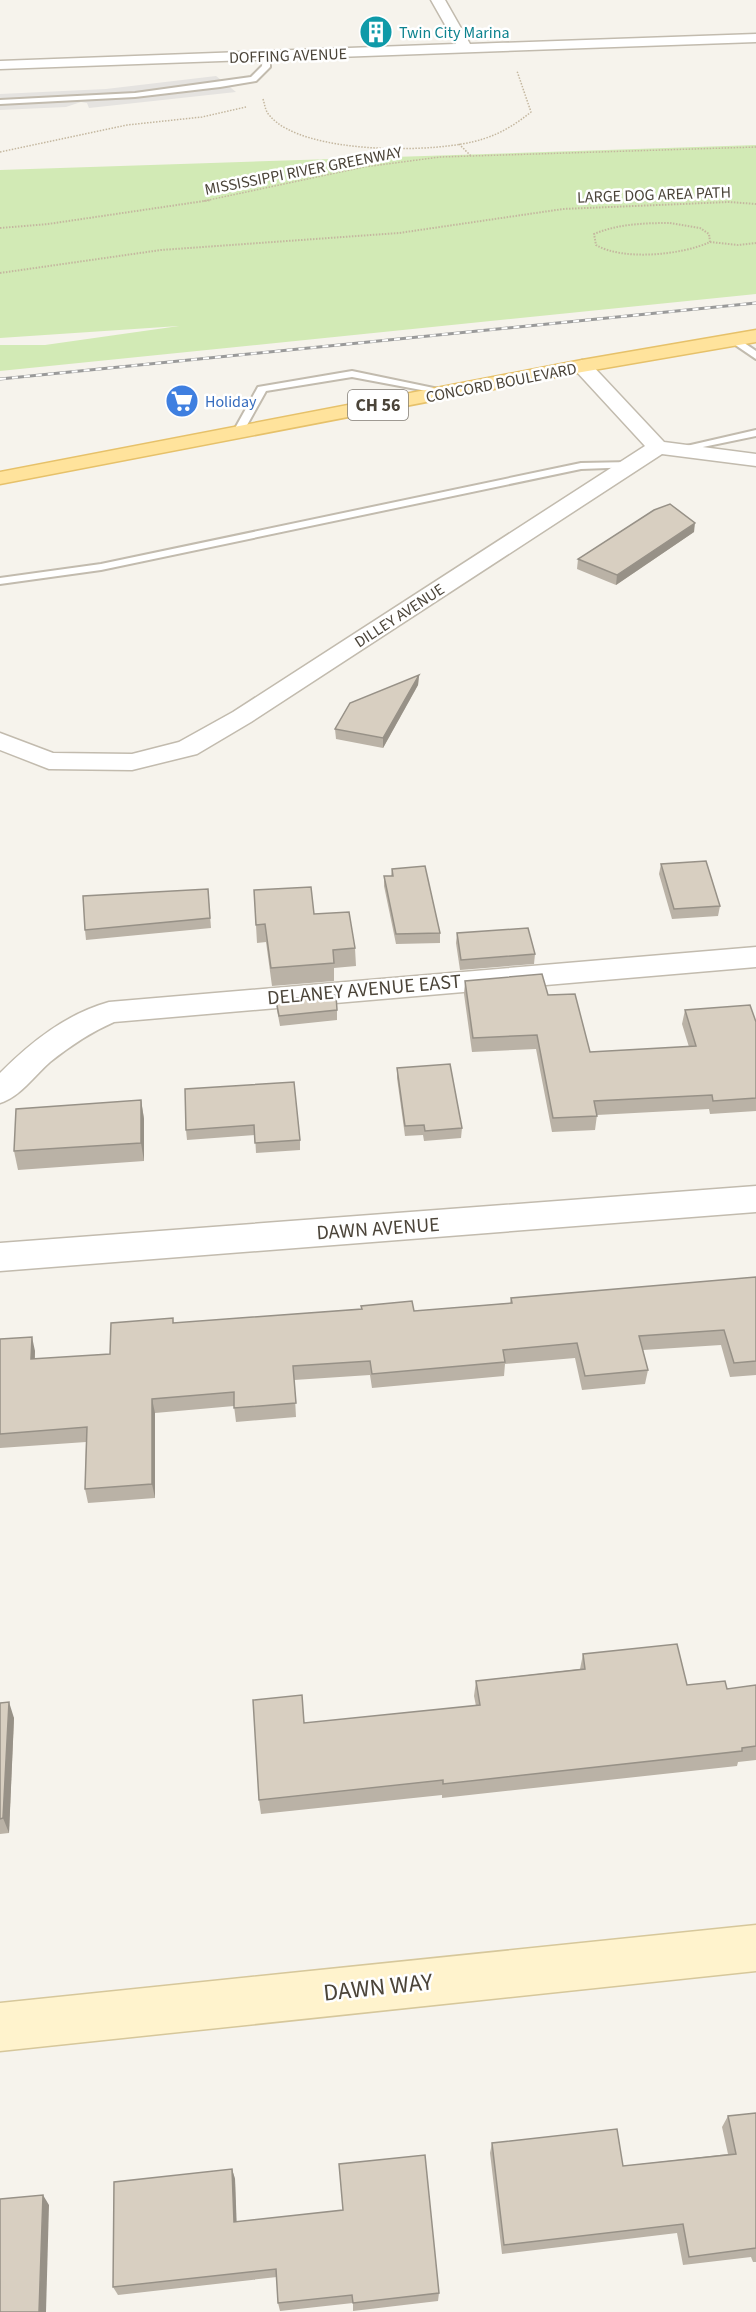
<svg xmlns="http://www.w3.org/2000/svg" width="756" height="2312" font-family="'Source Sans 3',sans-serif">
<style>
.green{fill:#d2eab5}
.parking{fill:#e5e3e0}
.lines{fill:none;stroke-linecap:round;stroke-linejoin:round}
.lane-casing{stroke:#c2bbae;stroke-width:4}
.street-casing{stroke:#c2bbae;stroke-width:3}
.secondary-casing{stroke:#d6c79b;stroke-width:3}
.primary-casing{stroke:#e6c16a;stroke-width:3}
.path-far1{stroke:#c4b79f;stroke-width:1.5;stroke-dasharray:1.5 1.5;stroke-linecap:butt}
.path{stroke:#c4b79f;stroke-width:2;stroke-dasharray:1.5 1.5;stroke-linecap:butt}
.lane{fill:#fff;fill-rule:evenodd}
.street{fill:#fff;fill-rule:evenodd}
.secondary{fill:#fff3cd;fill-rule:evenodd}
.primary{fill:#ffe39c;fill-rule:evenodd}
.rail-casing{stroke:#9a9a9a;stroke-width:3}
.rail{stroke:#fff;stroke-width:2;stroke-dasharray:6;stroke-linecap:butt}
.wall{fill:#bab2a6}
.shaded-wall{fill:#979187}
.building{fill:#d8cfc1;stroke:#979187;stroke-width:1.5}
.labels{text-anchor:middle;stroke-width:5;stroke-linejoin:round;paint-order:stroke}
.far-culture-label{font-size:16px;fill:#0d838f;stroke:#fff;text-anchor:start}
.far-street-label{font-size:16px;fill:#4b4439;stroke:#fff}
.far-shop-label{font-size:16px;fill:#366cbe;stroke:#fff;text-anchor:start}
.shield{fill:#fff;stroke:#817c74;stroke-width:1.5}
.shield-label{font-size:18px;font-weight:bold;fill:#4b4439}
.street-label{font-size:20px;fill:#4b4439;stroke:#fff}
.near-street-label{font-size:24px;fill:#4b4439;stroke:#fff}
</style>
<rect width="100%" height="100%" fill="#f6f3ec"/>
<!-- green -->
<polygon class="green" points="756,145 756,294 0,371 0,345 45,345 179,326 0,338 0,170"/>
<!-- parking -->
<polygon class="parking" points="216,76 236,92 89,108 87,103 81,102 66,107 0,110 0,94 106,89"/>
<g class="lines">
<defs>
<g id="lane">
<polygon points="263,53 270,55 270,67 256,81 220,87 135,97 0,104 0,100 135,93 251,77 262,66"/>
<polygon points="731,338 737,338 756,351 756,359 731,342"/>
<polygon points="352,371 453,392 448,395 352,377 266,391 242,434 233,432 258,387"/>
<polygon points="756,430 756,436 674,453 669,450"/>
<polygon points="631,462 635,463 635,467 581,469 101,570 0,584 0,578 101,564 581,463"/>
</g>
<g id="street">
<polygon points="431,0 445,0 470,44 756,34 756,42 0,69 0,61 456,44"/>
<polygon points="582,360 589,362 664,442 756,454 756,466 662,454 251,722 197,754 132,770 49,769 0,750 0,733 53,753 132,754 179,742 233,712 645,446 575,370 572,366"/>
<path d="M 756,947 L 756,967 L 114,1022 C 91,1032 70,1046 50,1062 C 34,1076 20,1097 0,1103 L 0,1073 C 31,1042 66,1014 109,1002 Z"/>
<polygon points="756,1186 756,1212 0,1271 0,1243"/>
</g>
<polygon id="secondary" points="756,1925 756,1971 0,2051 0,2003"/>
<polygon id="primary" points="756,330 756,342 582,372 0,484 0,472 582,360"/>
</defs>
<!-- lane casing -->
<use href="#lane" class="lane-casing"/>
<!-- street casing -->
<use href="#street" class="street-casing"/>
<!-- secondary casing -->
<use href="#secondary" class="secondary-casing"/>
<!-- primary casing -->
<use href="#primary" class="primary-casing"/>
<!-- path-far1 -->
<g class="path-far1">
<path d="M 263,99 C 265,105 265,111 270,116 C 303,155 438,154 483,139 C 502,133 516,124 531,112 L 517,71"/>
<polyline points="459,144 471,156"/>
<polyline points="0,152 127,125 202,117 246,107"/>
<polyline points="204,201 364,167 440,157 756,147"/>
</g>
<!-- path -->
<g class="path">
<path d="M 670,223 L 700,228 L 709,234 L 710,242 C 682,255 623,261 596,245 L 594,234 C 618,224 644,223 670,223 Z"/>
<polyline points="0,228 48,224 211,200"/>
<polyline points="710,242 738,245 756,243"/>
<polyline points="0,273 161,250 399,233 563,209 729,202 756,204"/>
</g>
<!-- lane -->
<use href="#lane" class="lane"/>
<!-- street -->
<use href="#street" class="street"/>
<!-- secondary -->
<use href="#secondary" class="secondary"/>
<!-- primary -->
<use href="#primary" class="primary"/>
<defs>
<polyline id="rail" points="0,379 756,303"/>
</defs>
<!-- rail casing -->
<use href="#rail" class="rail-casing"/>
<!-- rail -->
<use href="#rail" class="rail"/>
</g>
<!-- wall -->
<g class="wall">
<polygon points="694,532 616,585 577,569 578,559"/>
<polygon points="419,675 418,685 383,748 336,739 335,729"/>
<polygon points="661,864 720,906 718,916 672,919 659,874"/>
<polygon points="392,869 440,933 440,943 396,944 384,886 384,876 391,876"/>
<polygon points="208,889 211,928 86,940 85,930"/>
<polygon points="254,890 314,914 355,948 356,966 334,968 334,981 272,986 266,942 257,943"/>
<polygon points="457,933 535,954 534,964 460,970 456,943"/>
<polygon points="465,981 548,995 590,1052 689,1047 682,1024 685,1010 756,1022 756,1111 710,1114 709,1109 597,1115 595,1130 552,1132 536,1049 472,1052 464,994"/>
<polygon points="276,1000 337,1010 337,1020 280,1026 277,1010"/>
<polygon points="397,1068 462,1128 461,1138 424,1141 423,1135 405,1136 397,1078"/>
<polygon points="185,1089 300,1140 300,1150 256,1153 255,1135 187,1140 186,1130"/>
<polygon points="141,1100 144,1119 144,1161 18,1170 14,1151"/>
<polygon points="756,1277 756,1375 730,1377 721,1345 643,1350 648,1370 645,1384 582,1390 575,1358 505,1364 504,1376 372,1388 370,1375 294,1380 296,1417 236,1422 234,1406 155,1413 155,1498 88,1503 85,1489 86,1442 0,1448 0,1339 35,1351 35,1359 110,1354 174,1323 361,1309 361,1306 414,1311 510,1303 511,1298"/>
<polygon points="583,1654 687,1685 727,1689 756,1685 756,1760 738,1762 737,1766 442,1798 442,1795 261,1814 259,1800 476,1706 474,1696 476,1681 580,1669"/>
<polygon points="0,1703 14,1718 9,1833 0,1834"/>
<polygon points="756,2113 756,2262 753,2262 751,2257 683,2265 677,2233 502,2254 490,2153 492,2143 623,2166 728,2154 722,2127 728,2116"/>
<polygon points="232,2169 235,2179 236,2221 439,2293 438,2301 353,2311 353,2303 280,2311 278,2303 277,2277 118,2295 113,2287"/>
</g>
<!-- shaded-wall -->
<g class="shaded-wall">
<polygon points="695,523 694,532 616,585 617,575"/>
<polygon points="419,675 418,685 383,748 383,738"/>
<polygon points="141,1100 144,1119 144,1161 141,1143"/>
<polygon points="32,1337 35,1351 34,1374 31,1359"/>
<polygon points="152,1399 155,1413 155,1498 152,1484"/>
<polygon points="9,1702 14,1718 9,1833 3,1818"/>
<polygon points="232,2169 235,2179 237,2231 234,2222"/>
<polygon points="43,2195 49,2205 46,2312 39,2312"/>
</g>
<!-- building -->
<g class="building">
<polygon points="670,504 695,523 617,575 578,559 654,510"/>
<polygon points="419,675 383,738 335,729 350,703"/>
<polygon points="706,861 720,906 674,909 661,864"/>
<polygon points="425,866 440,933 396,934 384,876 393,876 392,869"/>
<polygon points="311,887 314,914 349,912 355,948 333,950 334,963 271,968 265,924 256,925 254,890"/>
<polygon points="208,889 210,918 85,930 83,896"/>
<polygon points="528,928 535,954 461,960 457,933"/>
<polygon points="542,974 548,995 575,994 590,1052 696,1046 685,1010 750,1005 756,1022 756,1098 713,1101 712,1095 594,1101 597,1116 553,1118 537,1035 473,1038 465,981"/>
<polygon points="336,995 337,1010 279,1016 276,1000"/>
<polygon points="450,1064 462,1128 425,1131 424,1125 405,1126 397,1068"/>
<polygon points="294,1082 300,1140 255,1143 254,1125 186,1130 185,1089"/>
<polygon points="141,1100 141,1143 14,1151 16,1109"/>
<polygon points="756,1277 756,1361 734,1363 724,1330 639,1336 648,1370 585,1376 577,1343 503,1350 505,1362 372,1374 370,1361 293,1366 296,1403 234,1408 234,1392 152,1399 152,1484 85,1489 87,1427 0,1434 0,1339 32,1337 31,1359 110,1354 111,1323 173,1318 173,1323 362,1309 361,1306 412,1301 414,1311 512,1303 511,1298"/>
<polygon points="677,1644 687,1685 725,1681 727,1689 756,1685 756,1746 742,1748 742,1751 443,1784 443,1780 259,1800 253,1700 302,1695 304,1723 480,1705 476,1681 585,1669 583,1654"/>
<polygon points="9,1702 3,1818 0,1819 0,1703"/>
<polygon points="756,2113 756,2248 689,2257 683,2224 504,2245 492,2143 617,2129 623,2166 736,2154 728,2116"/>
<polygon points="425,2155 439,2293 353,2303 352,2295 278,2303 276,2269 113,2287 114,2182 232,2169 234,2222 343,2210 339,2164"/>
<polygon points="43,2195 39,2312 0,2312 0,2199"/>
</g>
<!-- icons -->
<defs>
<symbol id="building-disc" viewBox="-11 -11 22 22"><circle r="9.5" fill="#0f9aa8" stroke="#fff"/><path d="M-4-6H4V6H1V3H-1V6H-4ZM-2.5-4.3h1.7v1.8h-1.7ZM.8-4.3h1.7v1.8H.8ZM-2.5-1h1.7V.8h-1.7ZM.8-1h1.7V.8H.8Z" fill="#fff"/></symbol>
<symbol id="supermarket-disc" viewBox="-11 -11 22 22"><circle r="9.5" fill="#3f7fe0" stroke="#fff"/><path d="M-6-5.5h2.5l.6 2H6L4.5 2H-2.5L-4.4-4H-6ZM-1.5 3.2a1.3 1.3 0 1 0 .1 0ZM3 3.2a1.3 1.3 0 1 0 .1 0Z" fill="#fff"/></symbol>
</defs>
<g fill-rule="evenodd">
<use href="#building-disc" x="357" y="13" width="38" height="38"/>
<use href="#supermarket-disc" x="163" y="382" width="38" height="38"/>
</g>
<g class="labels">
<!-- far-culture labels -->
<g class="far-culture-label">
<text x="399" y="38">Twin City Marina</text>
</g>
<!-- far-street labels -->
<g class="far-street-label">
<text transform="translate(288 55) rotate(-2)" y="6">DOFFING AVENUE</text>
<text transform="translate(303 170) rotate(-11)" y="6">MISSISSIPPI RIVER GREENWAY</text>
<text transform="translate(654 194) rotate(-2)" y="6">LARGE DOG AREA PATH</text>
<text transform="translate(501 382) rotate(-11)" y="6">CONCORD BOULEVARD</text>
<text transform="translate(399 615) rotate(-33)" y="6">DILLEY AVENUE</text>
</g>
<!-- far-shop labels -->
<g class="far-shop-label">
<text x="205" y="407">Holiday</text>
</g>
<!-- shield labels -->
<rect class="shield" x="348" y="390" width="60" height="30" rx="4.5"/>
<g class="shield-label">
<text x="378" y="411">CH 56</text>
</g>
<!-- street labels -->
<g class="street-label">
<text transform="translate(364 989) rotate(-5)" y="7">DELANEY AVENUE EAST</text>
<text transform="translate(378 1228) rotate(-4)" y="7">DAWN AVENUE</text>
</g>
<!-- near-street labels -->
<g class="near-street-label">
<text transform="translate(378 1987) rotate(-6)" y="8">DAWN WAY</text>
</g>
</g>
</svg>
